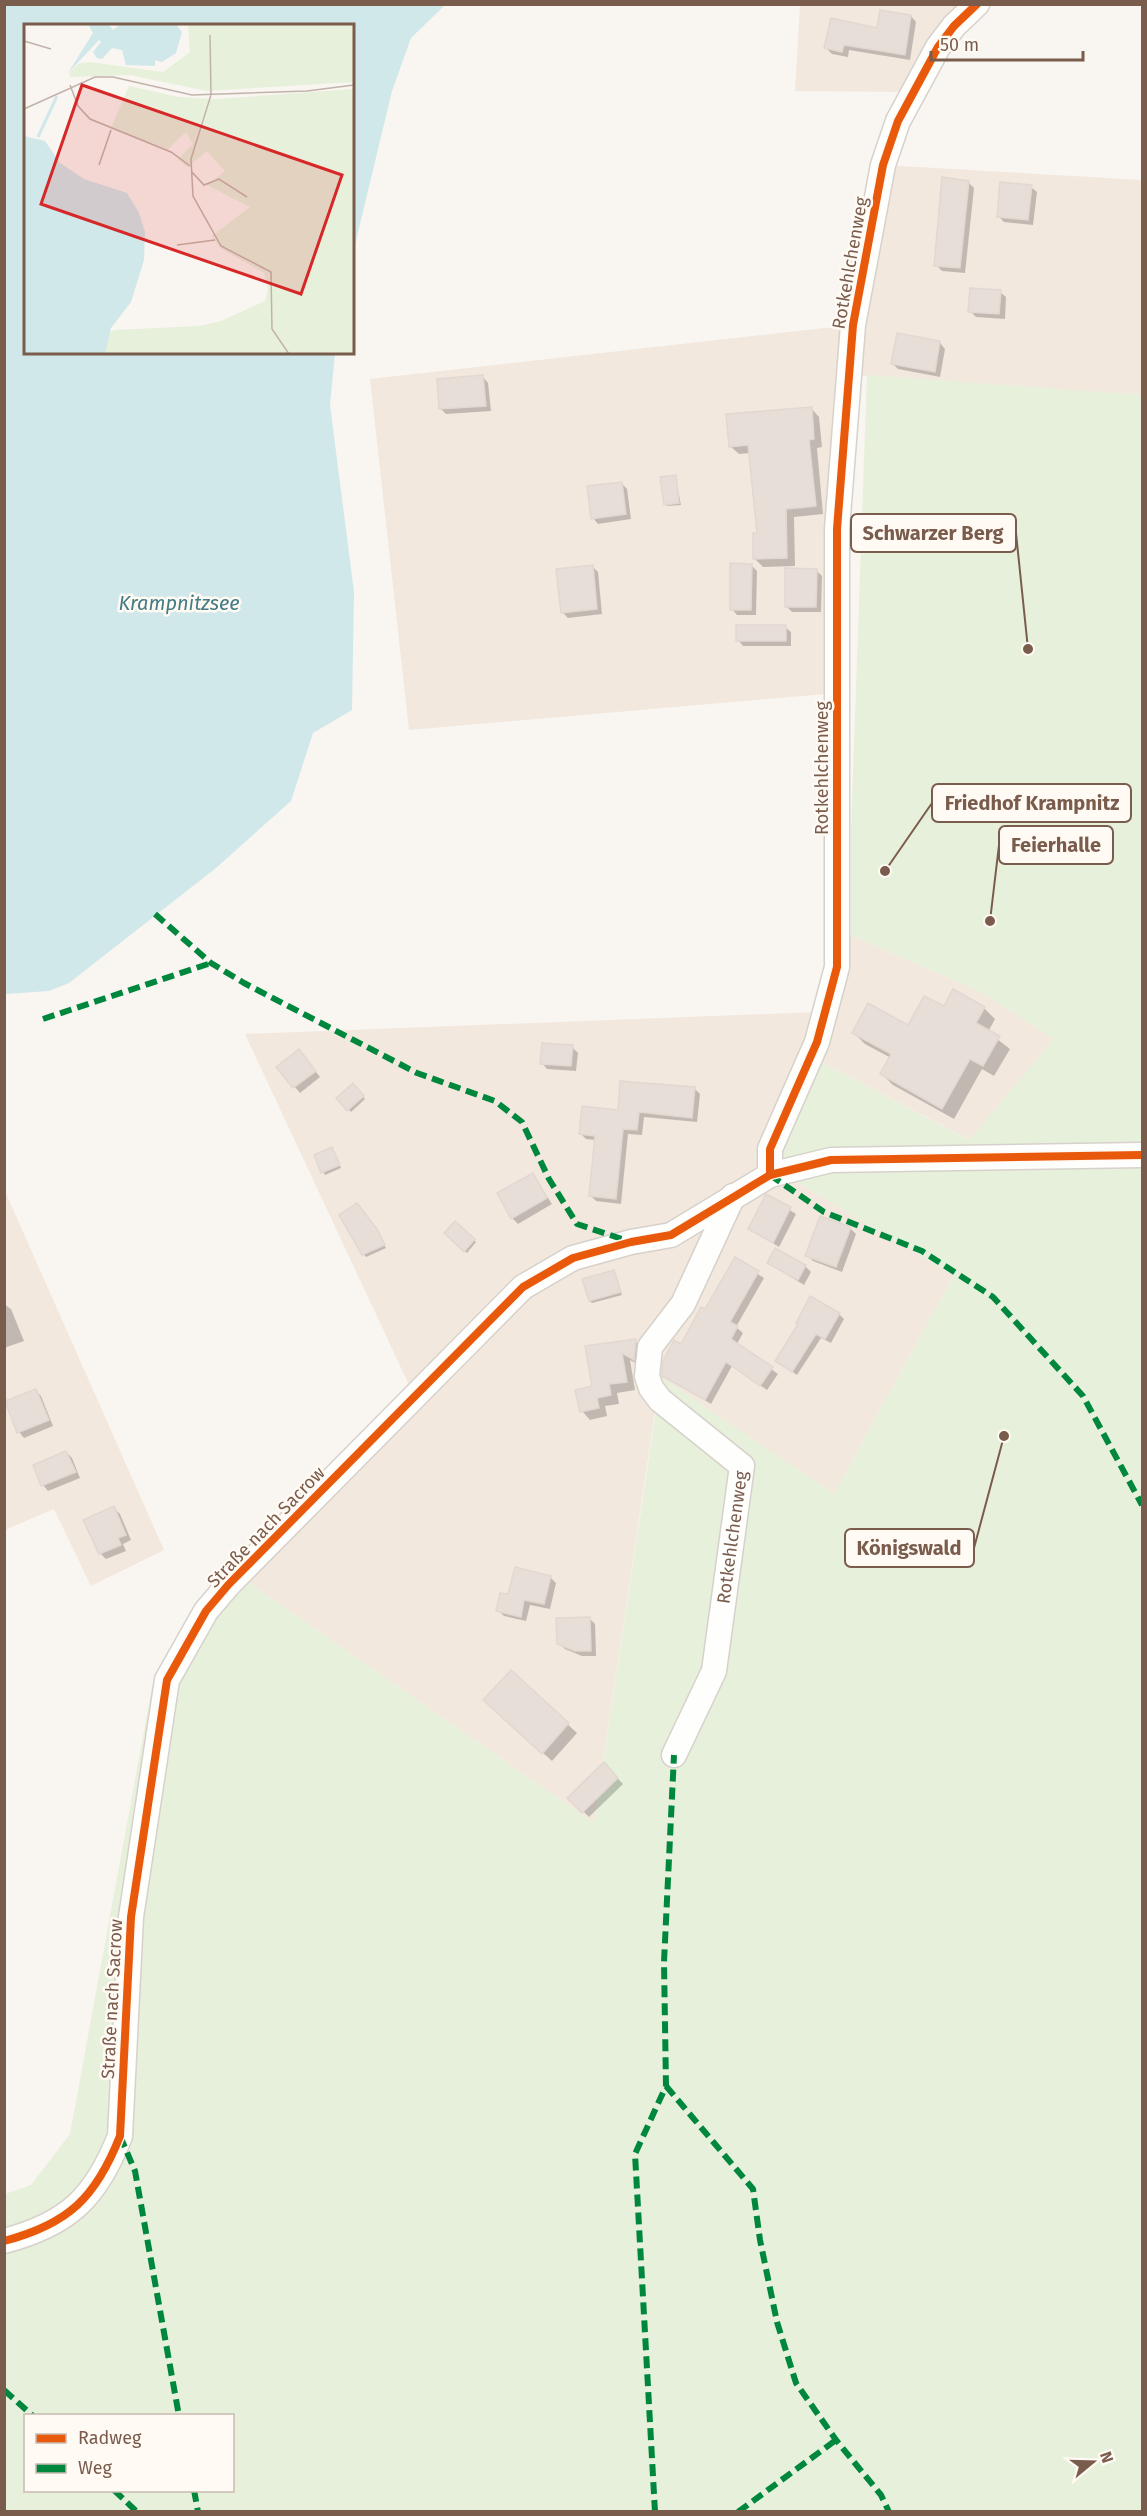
<svg xmlns="http://www.w3.org/2000/svg" width="1147" height="2516" font-family="'Fira Sans',sans-serif">
<style>
.residential{fill:#f2e8de}
.green{fill:#e7f0db;fill-rule:evenodd}
.water{fill:#d0e8ea}
.shadow{fill:#0003}
.building{fill:#e6ded7;stroke:#e2d8d2;stroke-width:1.5}
.lines{fill:none;stroke-linecap:round;stroke-linejoin:round}
.street-casing{stroke:#d7d1cb;stroke-width:27}
.street{stroke:#fefefd;stroke-width:24}
.quiet{stroke:#00873e;stroke-width:6;stroke-dasharray:12 6;stroke-linecap:butt}
.cycleway-casing{stroke:#fffaf3;stroke-width:11}
.cycleway{stroke:#e8590c;stroke-width:8}
.labels{text-anchor:middle;stroke-width:5;stroke-linejoin:round;paint-order:stroke}
.street-label{font-size:18px;fill:#7a5c4d;stroke:#fffaf3}
.water-label{font-size:20px;font-style:italic;fill:#437c86;stroke:#fffaf3}
.inset-river{fill:none;stroke:#d0e8ea;stroke-width:3}
.inset-road{fill:none;stroke:#c2b3aa;stroke-width:1.5}
.view{fill:#d62828;fill-opacity:0.15;stroke:#d62828;stroke-width:3}
.inset-edge{fill:none;stroke:#7a5c4d;stroke-width:3}
.leader{fill:none;stroke:#7a5c4d;stroke-width:2}
.callout-dot{fill:#7a5c4d;stroke:#fffaf3;stroke-width:2}
.callout{fill:#fffaf3;stroke:#7a5c4d;stroke-width:2}
.callout-label{font-size:20px;text-anchor:middle;font-weight:bold;fill:#7a5c4d}
</style>
<rect width="100%" height="100%" fill="#f9f5f0"/>
<!-- residential -->
<g class="residential">
<polygon points="800,5 977,5 914,92 795,91"/>
<polygon points="883,165 1142,180 1142,395 849,375 837,693 409,730 370,379 852,325"/>
<polygon points="851,935 983,993 1054,1039 970,1140 802,1052 754,1157 954,1275 834,1494 660,1378 594,1823 229,1569 410,1387 245,1034 818,1012"/>
<polygon points="4,1189 164,1550 91,1586 54,1509 5,1530"/>
</g>
<!-- green -->
<path class="green" d="M 867,375 L 1142,395 L 1142,2511 L 5,2512 L 5,2194 L 31,2185 L 70,2134 L 153,1682 L 229,1569 L 594,1823 L 661,1377 L 834,1494 L 954,1275 L 754,1157 L 802,1052 L 969,1140 L 1054,1039 L 983,993 L 851,935 L 851,831 ZM 26,2416 L 232,2416 L 232,2490 L 26,2490 Z"/>
<!-- water -->
<polygon class="water" points="5,4 445,5 411,38 392,91 353,253 352,26 26,26 26,352 335,353 330,405 354,592 352,710 313,733 291,801 216,868 69,983 49,991 5,994"/>
<!-- shadow -->
<g class="shadow">
<polygon points="911,16 916,22 910,60 849,50 848,57 832,54 826,48"/>
<polygon points="968,182 974,188 965,273 942,271 936,265"/>
<polygon points="1031,187 1037,192 1033,225 1004,222 999,217"/>
<polygon points="1000,292 1006,297 1005,319 976,317 970,311"/>
<polygon points="940,343 945,349 940,377 898,369 893,364"/>
<polygon points="483,377 488,383 491,411 446,414 441,409"/>
<polygon points="811,408 819,417 822,447 817,448 823,514 794,517 795,566 763,567 754,558 758,534 750,453 739,454 730,446"/>
<polygon points="675,476 681,505 668,506 665,504"/>
<polygon points="621,483 627,489 631,519 598,524 593,518"/>
<polygon points="751,565 757,571 756,615 737,615 732,609"/>
<polygon points="592,566 598,572 602,614 568,618 563,613"/>
<polygon points="816,570 822,576 821,612 792,612 786,606"/>
<polygon points="785,627 791,632 791,646 743,646 738,640"/>
<polygon points="984,1008 995,1019 988,1032 1010,1049 994,1076 982,1069 954,1119 893,1085 882,1074 891,1058 865,1044 853,1032 909,1027"/>
<polygon points="572,1047 578,1053 576,1071 547,1069 542,1063"/>
<polygon points="304,1057 320,1077 300,1093 278,1067"/>
<polygon points="353,1085 365,1099 351,1112 338,1098"/>
<polygon points="695,1089 700,1094 697,1122 644,1117 642,1135 628,1134 621,1204 596,1201 591,1196 596,1140 586,1139 581,1134 619,1112"/>
<polygon points="332,1149 341,1168 325,1175 315,1156"/>
<polygon points="533,1175 552,1204 518,1224 512,1218"/>
<polygon points="767,1196 796,1214 779,1247 750,1229"/>
<polygon points="359,1207 386,1248 366,1257 363,1254"/>
<polygon points="455,1223 476,1242 467,1253 446,1233"/>
<polygon points="850,1228 856,1234 842,1272 813,1261 807,1255"/>
<polygon points="736,1260 764,1278 736,1327 743,1333 737,1344 778,1374 767,1390 732,1366 711,1404 663,1375"/>
<polygon points="768,1263 805,1266 811,1272 804,1285"/>
<polygon points="613,1271 622,1295 592,1303 590,1301"/>
<polygon points="4,1304 11,1309 24,1341 4,1348"/>
<polygon points="839,1314 844,1319 831,1343 821,1338 797,1375 777,1361"/>
<polygon points="635,1341 644,1349 643,1367 630,1360 635,1390 617,1393 619,1404 605,1406 607,1416 590,1420 582,1411 593,1387 587,1348"/>
<polygon points="36,1391 41,1396 53,1426 24,1438 19,1432"/>
<polygon points="66,1452 72,1458 80,1478 48,1491 43,1485 35,1466"/>
<polygon points="114,1508 120,1514 131,1540 123,1544 126,1551 106,1559 100,1553"/>
<polygon points="550,1577 556,1583 550,1609 530,1605 526,1621 504,1616 498,1610 509,1596"/>
<polygon points="589,1618 595,1624 596,1656 582,1656 565,1649 559,1643"/>
<polygon points="511,1672 577,1733 552,1761 494,1709"/>
<polygon points="604,1764 623,1784 589,1817 570,1798"/>
</g>
<!-- building -->
<g class="building">
<polygon points="880,10 911,15 905,55 844,45 842,52 824,48 831,18 877,28"/>
<polygon points="942,177 969,181 960,268 934,266"/>
<polygon points="1000,182 1032,185 1028,220 997,217"/>
<polygon points="970,288 1001,290 999,314 968,312"/>
<polygon points="897,333 940,341 935,372 891,364"/>
<polygon points="483,375 486,406 439,409 437,379"/>
<polygon points="812,407 814,439 809,440 816,506 786,509 787,558 753,559 753,533 757,533 748,445 729,447 726,414"/>
<polygon points="676,475 679,503 664,505 660,477"/>
<polygon points="622,482 626,514 591,519 587,486"/>
<polygon points="730,563 752,564 751,610 730,610"/>
<polygon points="593,565 597,609 561,613 556,569"/>
<polygon points="785,568 817,569 816,607 785,607"/>
<rect x="736" y="625" width="50" height="16"/>
<polygon points="953,989 985,1007 976,1023 1000,1036 983,1066 970,1059 942,1109 880,1074 891,1054 852,1033 868,1003 908,1025 924,996 944,1006"/>
<polygon points="542,1043 573,1045 571,1066 540,1064"/>
<polygon points="299,1049 316,1071 293,1088 276,1067"/>
<polygon points="620,1081 695,1087 692,1118 639,1112 637,1130 623,1129 616,1199 589,1196 595,1136 579,1134 582,1106 618,1110"/>
<polygon points="353,1083 364,1096 347,1111 336,1098"/>
<polygon points="332,1147 340,1165 321,1173 314,1155"/>
<polygon points="533,1173 547,1198 511,1219 497,1193"/>
<polygon points="766,1194 791,1207 773,1243 748,1229"/>
<polygon points="357,1203 377,1229 385,1245 362,1255 339,1215"/>
<polygon points="820,1216 851,1227 836,1267 805,1256"/>
<polygon points="455,1221 475,1239 464,1252 444,1233"/>
<polygon points="775,1248 806,1265 798,1280 767,1263"/>
<polygon points="735,1257 759,1271 730,1322 738,1326 731,1339 773,1367 760,1386 726,1362 705,1400 662,1376 663,1361 674,1340 681,1344 701,1307 705,1309"/>
<polygon points="614,1270 621,1292 589,1301 582,1279"/>
<polygon points="810,1296 840,1313 825,1339 816,1334 792,1372 775,1361 798,1324 796,1323"/>
<polygon points="636,1339 634,1360 622,1353 627,1382 609,1384 611,1395 597,1398 599,1408 580,1412 575,1390 592,1386 585,1346"/>
<polygon points="36,1389 49,1420 17,1433 5,1401"/>
<polygon points="66,1451 76,1472 41,1486 33,1465"/>
<polygon points="114,1506 126,1535 118,1538 121,1545 99,1554 83,1520"/>
<polygon points="515,1567 551,1576 544,1604 524,1600 521,1617 496,1611 500,1593 508,1594"/>
<polygon points="590,1617 591,1651 575,1651 557,1644 556,1618"/>
<polygon points="511,1670 569,1723 542,1754 483,1700"/>
<polygon points="604,1762 618,1778 582,1813 567,1798"/>
</g>
<g class="lines">
<defs>
<g id="street">
<polyline points="770,1175 770,1149 817,1042 837,967 837,529 853,325 883,165 898,121 938,47 954,26 977,4"/>
<path id="s1" d="M 674,1755 L 714,1671 L 742,1466 L 660,1400 L 651,1388 L 647,1376 L 650,1347 L 683,1304 L 733,1196"/>
<path d="M 4,2241 C 69,2224 96,2197 120,2136 L 131,1917 L 167,1680 L 206,1611 L 229,1584 L 523,1287 L 573,1258 L 631,1242 L 671,1235 L 770,1175 L 831,1160 L 1142,1155"/>
</g>
</defs>
<!-- street casing -->
<use href="#street" class="street-casing"/>
<!-- street -->
<use href="#street" class="street"/>
<!-- quiet -->
<g class="quiet">
<polyline points="155,914 211,963 244,983 417,1073 495,1101 522,1122 549,1179 577,1224 628,1241"/>
<polyline points="43,1019 211,963"/>
<polyline points="770,1175 824,1212 922,1251 993,1297 1083,1396 1142,1505"/>
<polyline points="666,2086 753,2189 760,2240 777,2322 796,2383 836,2440 881,2495 889,2512"/>
<polyline points="120,2136 135,2171 179,2416"/>
<polyline points="4,2390 33,2416"/>
<polyline points="114,2490 137,2512"/>
<polyline points="194,2490 198,2512"/>
<polyline points="655,2512 635,2154 666,2086 664,1962 674,1755"/>
<polyline points="738,2512 836,2440"/>
</g>
<defs>
<g id="cycleway">
<polyline points="770,1175 770,1149 817,1042 837,967 837,529 853,325 883,165 898,121 938,47 954,26 977,4"/>
<path d="M 4,2241 C 69,2224 96,2197 120,2136 L 131,1917 L 167,1680 L 206,1611 L 229,1584 L 523,1287 L 573,1258 L 631,1242 L 671,1235 L 770,1175 L 831,1160 L 1142,1155"/>
</g>
</defs>
<!-- cycleway casing -->
<use href="#cycleway" class="cycleway-casing"/>
<!-- cycleway -->
<use href="#cycleway" class="cycleway"/>
</g>
<g class="labels">
<!-- street labels -->
<g class="street-label">
<text transform="translate(850 263) rotate(-80)" y="6">Rotkehlchenweg</text>
<text transform="translate(822 768) rotate(-90)" y="6">Rotkehlchenweg</text>
<text transform="translate(266 1527) rotate(-46)" y="6">Straße nach Sacrow</text>
<text dy="6" stroke="none"><textPath href="#s1" startOffset="228">Rotkehlchenweg</textPath></text>
<text transform="translate(112 1999) rotate(-87)" y="6">Straße nach Sacrow</text>
</g>
<!-- water labels -->
<g class="water-label">
<text x="179" y="610">Krampnitzsee</text>
</g>
</g>
<!-- overview -->
<g transform="translate(24 24)">
<rect width="330" height="330" fill="#f9f5f0"/>
<path d="M 164,0 L 330,0 L 330,58 L 183,67 L 106,51 L 46,53 L 45,49 L 54,40 L 65,38 L 139,48 L 166,28 ZM 105,62 L 155,73 L 194,75 L 330,65 L 330,330 L 81,330 L 85,309 L 90,306 L 175,302 L 197,297 L 241,277 L 244,266 L 240,249 L 196,224 L 188,212 L 226,183 L 183,161 L 201,147 L 183,127 L 164,143 L 154,135 L 169,120 L 162,108 L 144,125 L 87,104 Z" fill="#e7f0db"/>
<path d="M 64,0 L 84,0 L 89,6 L 97,0 L 152,0 L 158,8 L 152,29 L 138,38 L 131,36 L 131,42 L 102,41 L 98,26 L 88,24 L 78,35 L 73,34 L 69,28 L 77,18 L 75,16 L 44,49 L 69,9 ZM 0,112 L 21,117 L 36,139 L 60,155 L 103,169 L 115,189 L 121,208 L 120,236 L 107,278 L 87,304 L 81,330 L 0,330 Z" fill="#d0e8ea"/>
<path class="inset-river" d="M 14,113 L 33,72"/>
<path class="inset-road" d="M 186,11 L 187,71 L 167,135 L 169,172 L 197,222 L 247,248 L 248,305 L 265,330M 0,17 L 27,25M 46,61 L 54,82 L 66,95 L 147,128 L 166,142M 0,85 L 71,53 L 89,53 L 168,71 L 283,67 L 330,61M 75,141 L 87,106M 167,147 L 180,161 L 195,155 L 223,173M 153,221 L 191,216"/>
<path class="view" d="M 58,61 L 318,151 L 277,270 L 17,180 Z"/>
<rect width="330" height="330" class="inset-edge"/>
</g>
<!-- callouts -->
<path class="leader" d="M1028 649L1016 533M885 871L932 803M990 921L999 845M1004 1436L974 1548"/>
<g class="callout-dot">
<circle cx="1028" cy="649" r="6"/>
<circle cx="885" cy="871" r="6"/>
<circle cx="990" cy="921" r="6"/>
<circle cx="1004" cy="1436" r="6"/>
</g>
<g class="callout">
<rect x="851" y="514" width="165" height="38" rx="6"/>
<rect x="932" y="784" width="199" height="38" rx="6"/>
<rect x="999" y="826" width="114" height="38" rx="6"/>
<rect x="845" y="1529" width="129" height="38" rx="6"/>
</g>
<g class="callout-label">
<text x="933" y="540">Schwarzer Berg</text>
<text x="1032" y="810">Friedhof Krampnitz</text>
<text x="1056" y="852">Feierhalle</text>
<text x="909" y="1555">Königswald</text>
</g>
<!-- border -->
<rect width="1147" height="2516" fill="none" stroke="#7a5c4d" stroke-width="12"/>
<!-- legend -->
<rect x="24" y="2414" width="210" height="78" fill="#fffaf3" stroke="#cabbb1" stroke-width="1.5"/>
<rect x="36" y="2434" width="30" height="9" fill="#e8590c" stroke="#cabbb1" stroke-width="1.5"/>
<text x="78" y="2444" font-size="18" fill="#7a5c4d">Radweg</text>
<rect x="36" y="2464" width="30" height="9" fill="#00873e" stroke="#cabbb1" stroke-width="1.5"/>
<text x="78" y="2474" font-size="18" fill="#7a5c4d">Weg</text>
<!-- north arrow -->
<g transform="translate(1093 2462) rotate(71)" stroke="#fffaf3" stroke-width="4.5" paint-order="stroke">
<path d="M0-4.5L10 22L0 15L-10 22Z" fill="#7a5c4d"/>
<text y="-9" font-size="16" font-weight="bold" text-anchor="middle" fill="#7a5c4d">N</text>
</g>
<!-- scale -->
<path d="M931 51v9h152v-9" fill="none" stroke="#7a5c4d" stroke-width="3"/>
<text x="940" y="51" font-size="18" fill="#7a5c4d" stroke="#fffaf3" stroke-width="4.5" paint-order="stroke">50 m</text>
</svg>
